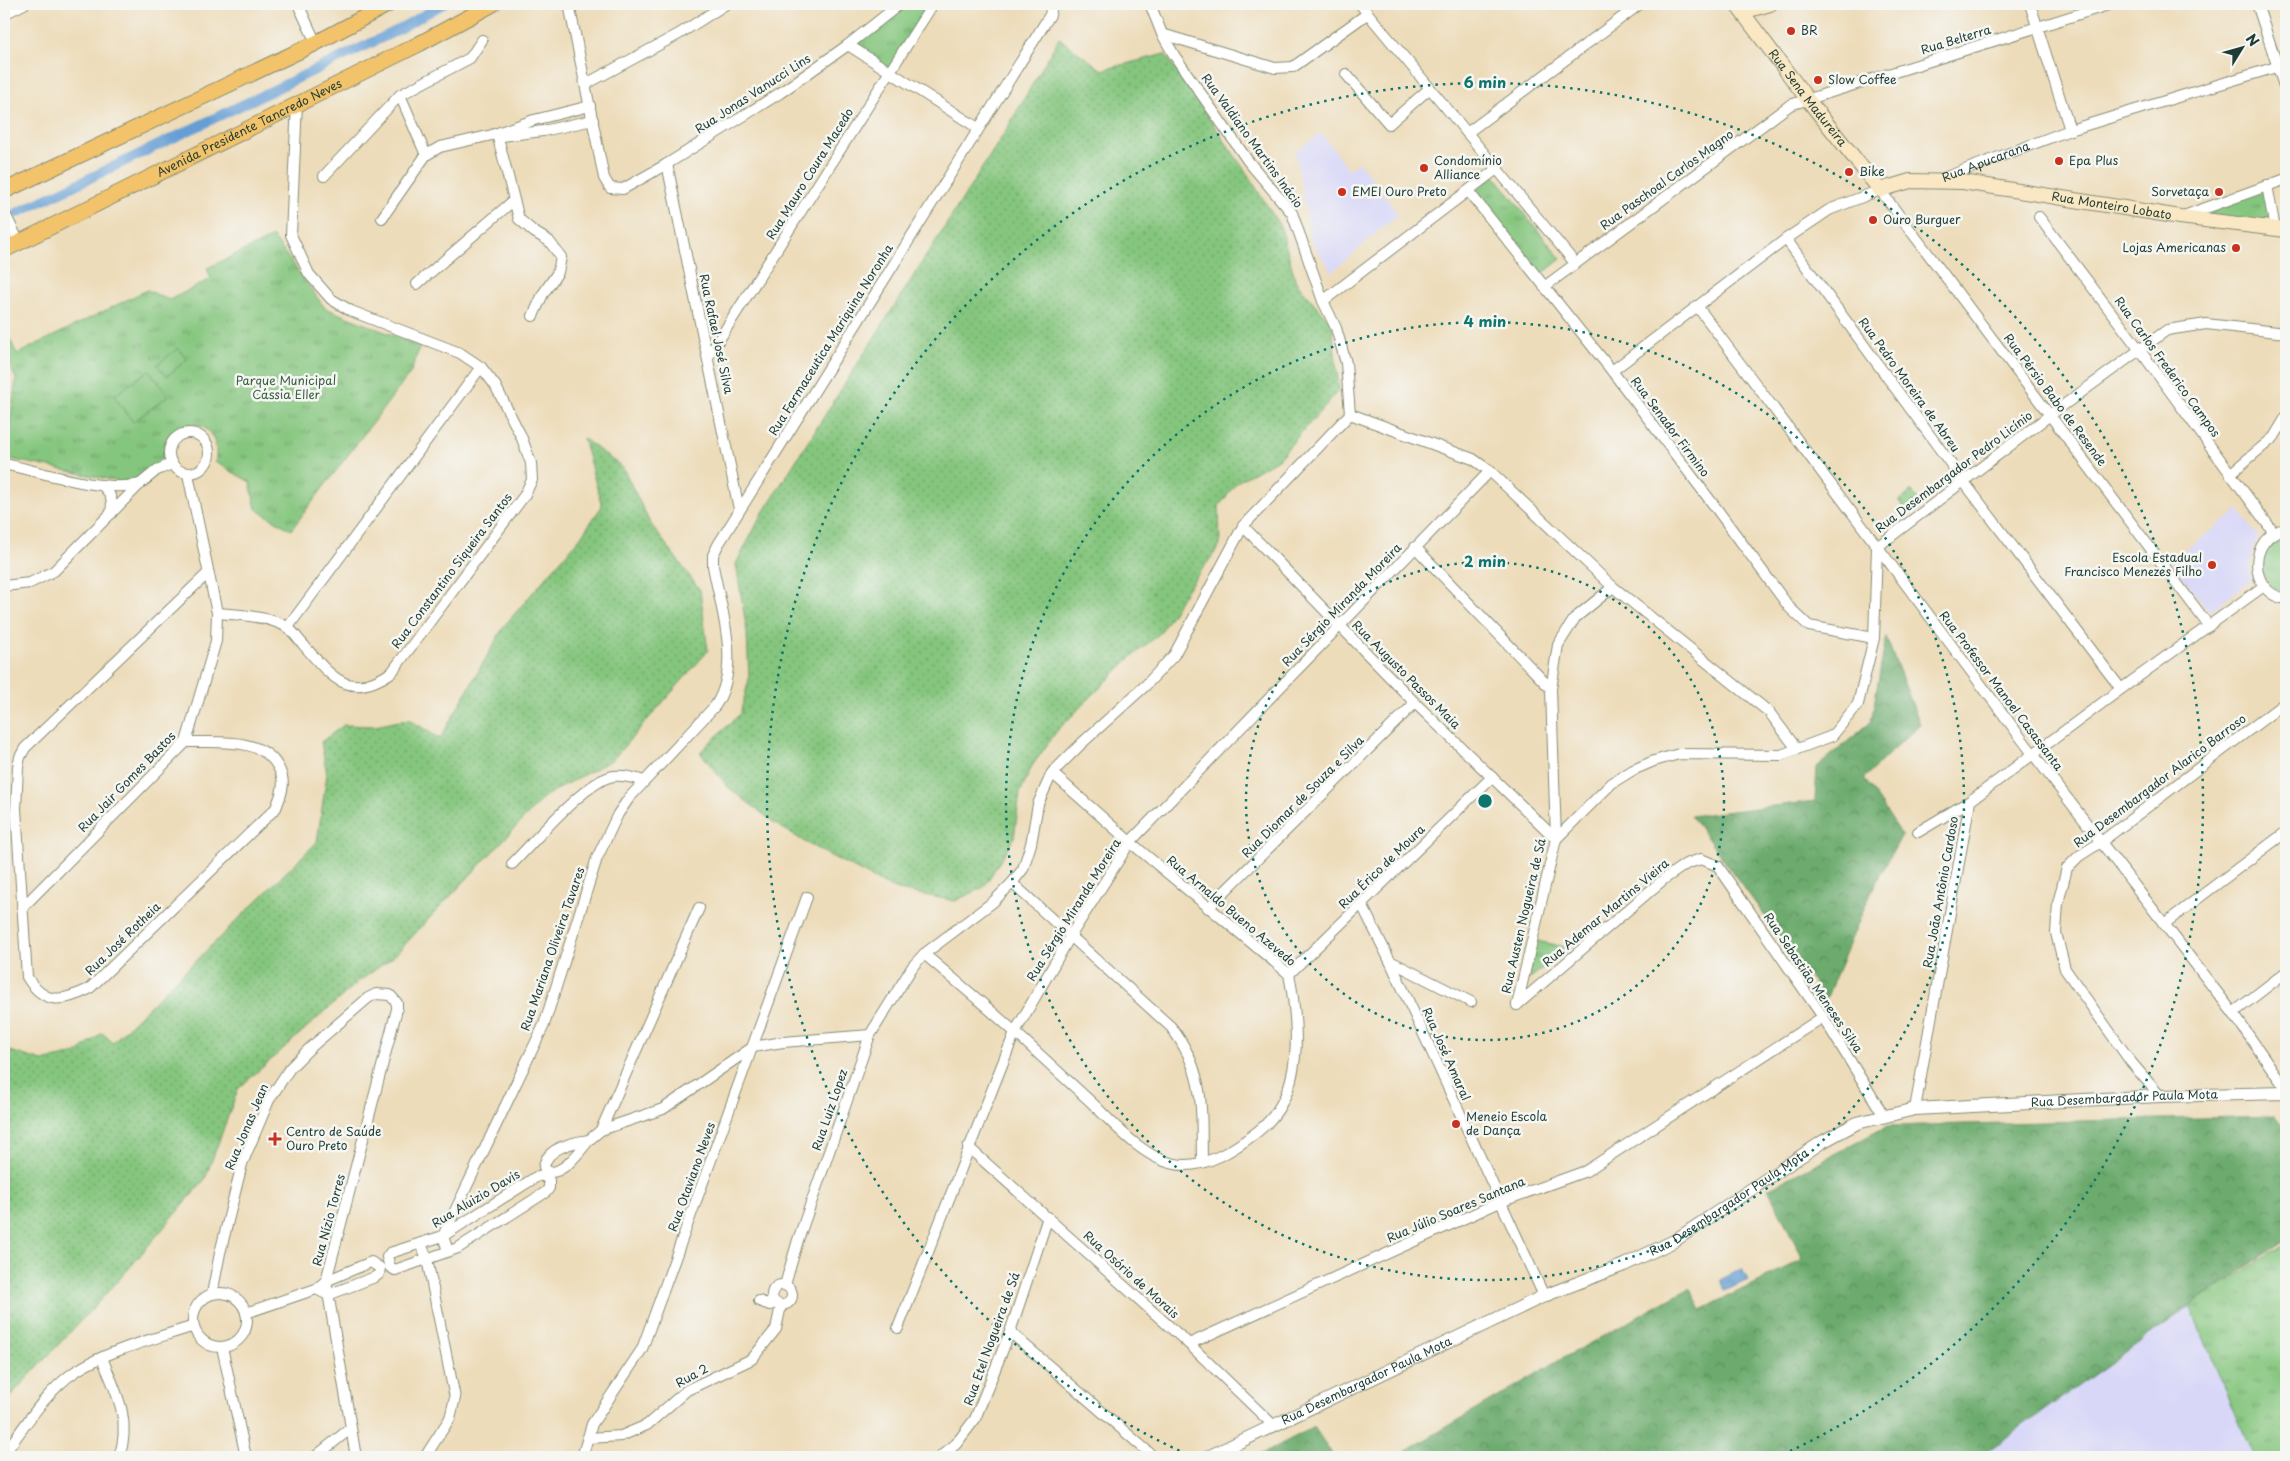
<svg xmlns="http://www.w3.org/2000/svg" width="2290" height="1461" font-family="'Playpen Sans',sans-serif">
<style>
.built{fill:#d8d7f8}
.grass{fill:url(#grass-dots);stroke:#528259}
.forest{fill:url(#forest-crowns);stroke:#467450}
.park{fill:url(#park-tufts);stroke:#528259}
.pitch{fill:#85c67e;stroke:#528259}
.water{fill:url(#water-ripples);stroke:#426e84}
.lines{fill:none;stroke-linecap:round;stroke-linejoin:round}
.canal{stroke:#659ed4;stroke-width:10}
.minor-casing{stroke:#868c76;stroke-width:12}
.tertiary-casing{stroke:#868c76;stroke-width:14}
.secondary-casing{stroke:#868c76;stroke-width:16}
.primary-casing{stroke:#868c76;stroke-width:17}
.minor{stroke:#fff;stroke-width:10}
.tertiary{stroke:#fff;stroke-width:12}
.secondary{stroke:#fae7c3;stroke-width:14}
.primary{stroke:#f2c36a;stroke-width:15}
.ring{fill:none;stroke:#0f766e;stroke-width:2.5;stroke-dasharray:2.5 5}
.poi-dot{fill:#c8321e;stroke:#f6f6f2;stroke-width:2}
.labels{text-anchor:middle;stroke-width:5;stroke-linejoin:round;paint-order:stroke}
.poi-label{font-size:12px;fill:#1f3d34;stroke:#f6f6f2;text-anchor:start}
.street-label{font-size:12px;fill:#1f3d34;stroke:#f6f6f2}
.park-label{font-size:12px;fill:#385f46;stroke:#f6f6f2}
.centre{fill:#0f766e;stroke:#f6f6f2;stroke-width:2.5}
.ring-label{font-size:15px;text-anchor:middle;font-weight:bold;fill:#0f766e;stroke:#f6f6f2;stroke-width:5;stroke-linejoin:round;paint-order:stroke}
</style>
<defs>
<pattern id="grass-dots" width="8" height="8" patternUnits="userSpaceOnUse" patternTransform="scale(1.25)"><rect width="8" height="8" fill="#85c67e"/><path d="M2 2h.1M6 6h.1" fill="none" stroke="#6ca268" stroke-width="1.8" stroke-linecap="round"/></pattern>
<pattern id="forest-crowns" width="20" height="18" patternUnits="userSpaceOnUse" patternTransform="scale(1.25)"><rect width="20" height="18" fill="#6cab6d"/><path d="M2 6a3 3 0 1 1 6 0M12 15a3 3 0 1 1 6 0" fill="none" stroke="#588c5a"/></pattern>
<pattern id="park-tufts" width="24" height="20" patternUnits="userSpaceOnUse" patternTransform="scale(1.25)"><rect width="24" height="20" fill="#85c67e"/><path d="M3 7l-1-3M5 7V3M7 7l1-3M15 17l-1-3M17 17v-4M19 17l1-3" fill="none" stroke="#6ca268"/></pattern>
<pattern id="water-ripples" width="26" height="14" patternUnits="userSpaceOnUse" patternTransform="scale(1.25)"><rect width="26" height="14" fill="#659ed4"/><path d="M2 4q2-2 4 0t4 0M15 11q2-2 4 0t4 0" fill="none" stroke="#5382ad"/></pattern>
</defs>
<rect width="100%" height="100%" fill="#f6f6f2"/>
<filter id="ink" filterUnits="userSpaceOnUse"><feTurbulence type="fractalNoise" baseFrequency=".02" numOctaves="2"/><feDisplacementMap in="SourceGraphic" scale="10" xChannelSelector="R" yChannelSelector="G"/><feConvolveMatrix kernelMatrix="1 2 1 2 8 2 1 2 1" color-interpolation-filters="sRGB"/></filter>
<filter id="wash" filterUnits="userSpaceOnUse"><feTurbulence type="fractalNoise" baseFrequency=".0096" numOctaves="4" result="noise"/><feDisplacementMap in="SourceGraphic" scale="20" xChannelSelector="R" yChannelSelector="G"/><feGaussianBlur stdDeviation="1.12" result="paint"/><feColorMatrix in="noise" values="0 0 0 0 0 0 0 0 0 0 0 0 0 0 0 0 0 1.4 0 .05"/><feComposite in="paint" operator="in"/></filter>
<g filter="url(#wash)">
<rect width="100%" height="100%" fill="#eddcb9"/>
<!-- built -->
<g class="built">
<polygon points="1321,133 1349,170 1359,161 1398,214 1332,272 1311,240 1295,152"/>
<polygon points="2239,510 2259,537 2253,548 2250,570 2252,579 2209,612 2170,561"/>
<polygon points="2190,1306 2254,1457 1979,1457"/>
</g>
<!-- grass -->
<g class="grass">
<polygon points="1059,38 1102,70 1165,54 1248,175 1281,228 1296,282 1332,324 1339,390 1278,459 1237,482 1219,506 1220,546 1187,589 1160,633 1127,661 1057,731 1032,766 1020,793 1014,838 984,887 955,901 894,889 808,844 776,824 728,787 700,752 740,714 749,679 747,632 736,564 762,514 1005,132"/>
<polygon points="583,438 623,468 650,523 700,590 708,651 613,759 545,796 393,957 358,982 238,1089 205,1179 119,1280 15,1391 4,1408 4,1049 42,1061 76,1054 102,1033 113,1042 317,842 327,774 321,742 344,725 375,726 409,719 440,739 504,626 580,538 602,506"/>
<polygon points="1912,491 1918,500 1906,510 1899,501"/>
</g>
<!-- forest -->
<g class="forest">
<polygon points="1886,637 1920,724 1864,778 1902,835 1872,890 1826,999 1691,816 1815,801 1817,767 1871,722"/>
<polygon points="2276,1116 2286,1128 2286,1240 2190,1306 1979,1457 1396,1457 1565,1357 1690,1288 1701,1310 1803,1259 1768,1189 1887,1126"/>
<polygon points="1314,1427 1334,1457 1256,1457"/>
</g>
<!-- park -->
<g class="park">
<polygon points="900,4 933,4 890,70 848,45"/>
<polygon points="1494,175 1561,259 1542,274 1475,191"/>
<polygon points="2267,185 2275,229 2180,217"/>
<path d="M 273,237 L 325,308 L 420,346 L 411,372 L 291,530 L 256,509 L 250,482 L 215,462 C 221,440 204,414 179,429 C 170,434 169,441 167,451 C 165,460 149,475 141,479 C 138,482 131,482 127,483 L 5,458 L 16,379 L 4,353 L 4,327 L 17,354 L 147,290 L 169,300 L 211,279 L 207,268 Z"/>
<path d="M 2286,533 L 2286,593 C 2253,584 2254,543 2286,533 Z"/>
<polygon points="1537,941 1570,948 1526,981"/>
<polygon points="2286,1244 2286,1457 2254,1457 2190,1306"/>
</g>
<!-- pitch -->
<g class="pitch">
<polygon points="178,348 187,360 167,376 157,365"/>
<polygon points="149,370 168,396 133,422 114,396"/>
</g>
<!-- water -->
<polygon class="water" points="1742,1269 1748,1280 1725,1291 1720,1280"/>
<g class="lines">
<!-- canal -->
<polyline class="canal" points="17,213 392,33 443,4"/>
</g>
</g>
<g filter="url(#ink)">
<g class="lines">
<defs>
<g id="minor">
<polyline points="298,4 316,43"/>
<polyline points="569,4 604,178 610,188 623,189 667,164 780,93 848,45 900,4"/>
<polyline points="1150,4 1162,34 1174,55 1248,161 1292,213 1323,301 1336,328 1346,363 1350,414"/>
<polyline points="1360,4 1575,263"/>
<polyline points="2030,4 2070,130"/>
<polyline points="2257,4 2286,92"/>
<polyline points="4,14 24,4"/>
<polyline points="1162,34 1275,68 1293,67 1367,14"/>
<polyline points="848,45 978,128"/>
<polyline points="1346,74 1389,124 1430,88"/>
<polyline points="586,84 679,34 726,4"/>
<polyline points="400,95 426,155"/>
<polyline points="1467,133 1640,4"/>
<polyline points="497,134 519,219 534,232 549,241 561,257 558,272 543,294 533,316"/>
<polyline points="502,136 543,131 593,120"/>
<polyline points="667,164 739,509"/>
<polyline points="324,176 400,95 470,58 482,40"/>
<path id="s1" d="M 1941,179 L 2070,130 L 2286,64"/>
<polyline points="2267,185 2275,229"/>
<polyline points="1469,192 1612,371 1716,508 1789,607 1809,626 1874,638"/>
<polyline points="4,212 19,242"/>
<polyline points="2039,217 2139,349 2274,533"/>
<polyline points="2181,217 2286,179"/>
<polyline points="382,218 426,155 440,147 492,135 534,120 590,106"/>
<polyline points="1786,239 1964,482 2121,689"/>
<polyline points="417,284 513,201"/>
<polyline points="1544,287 1790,105 2111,4"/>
<polyline points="1323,301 1498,168"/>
<polyline points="1697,306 2033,754 2233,1013 2286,1089"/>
<polyline points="708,357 933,4"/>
<polyline points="1612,371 1786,239 1829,210 1880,190 2209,626"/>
<polyline points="1350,414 1473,459 1490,471 1613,587 1769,712 1797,749"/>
<circle cx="189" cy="453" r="20"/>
<path d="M 4,464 C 43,472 102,493 140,484"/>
<polyline points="2230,474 2274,437 2286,417"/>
<path d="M 102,485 C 112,495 113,501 111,514"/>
<polyline points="1243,526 1415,703 1556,839 1612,783 1633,770 1654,761 1679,754 1781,755 1832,736 1858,704 1874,638 1877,547 2050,415 2167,330 2206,324 2286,333"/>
<path d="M 2286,529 C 2248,535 2247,593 2286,599"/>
<polyline points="1415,547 1551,689"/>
<polyline points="4,586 30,583 54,571 140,484 157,470 172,464"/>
<path d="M 217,613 C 235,614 273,617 288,628 C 293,631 297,638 301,642 C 330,675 347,703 392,672 L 524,496 L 532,480 L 531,463 L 521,436 L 495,385 L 481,367 L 460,353 L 351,311 L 331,299 L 309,274 L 291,235 L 297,103"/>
<polyline points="288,627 481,367"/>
<path d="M 186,742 C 215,743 262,736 278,767 C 282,774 284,782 282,790 C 281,796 278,802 276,808 L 89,989 C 62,1002 44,1005 27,977 L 16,809 L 18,767 L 20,757 L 25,748 L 207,574"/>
<polyline points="1918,832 1970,801"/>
<path d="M 512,864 C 533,843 587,779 614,776 C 624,775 634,778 644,781"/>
<path d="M 1012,883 L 1171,1027 C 1206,1072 1201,1109 1202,1163"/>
<polyline points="1362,905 1390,961 1544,1296"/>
<polyline points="22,908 186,742 216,641 217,613 188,474"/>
<polyline points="1208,908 1415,703"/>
<polyline points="2164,924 2286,832"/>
<path d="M 924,954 C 955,980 986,1006 1016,1033 C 1041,1056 1066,1079 1091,1102 C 1113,1123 1144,1159 1175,1164 C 1204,1170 1235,1149 1257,1132 C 1305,1096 1299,1026 1289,974 L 1130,842 L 1052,773"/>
<polyline points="1390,961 1471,1002"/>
<polyline points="1289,974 1492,777"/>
<polyline points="1517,1005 1664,879 1686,864 1701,859 1718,866 1823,1017 1884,1116"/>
<polyline points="1517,1005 1556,839 1551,689 1558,645 1575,618 1613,587"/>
<polyline points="2233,1013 2286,972"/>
<polyline points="2160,1096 2131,1062 2065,969 2056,933 2058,903 2067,868 2079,856 2101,842 2286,702"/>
<polyline points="1915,1109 1970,801 2121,689 2264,586"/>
<polyline points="601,1130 699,908"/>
<polyline points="589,1140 601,1130 663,1109 753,1047 783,1042 870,1035"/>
<path d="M 589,1140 C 580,1151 564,1174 548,1172 L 544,1167 C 546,1148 574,1142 589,1140 Z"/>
<polyline points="968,1147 1189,1344 1273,1425"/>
<polygon points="542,1175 549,1180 549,1188 546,1192 458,1248 395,1270 390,1267 387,1257 390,1253 443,1236 536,1177"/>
<polyline points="421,1243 427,1259 455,1398 450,1418 425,1457"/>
<path d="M 448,1251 L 443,1236 L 544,1025 L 597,858 L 618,814 L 629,798 L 715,706 C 742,666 721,610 713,566 L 713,555 L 718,545 L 1050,15 L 1052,4"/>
<circle cx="782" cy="1295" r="10"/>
<polyline points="785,1285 798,1240 870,1035 913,966 924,954 993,902 1012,883 1023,869 1031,844 1038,804 1052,773 1082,743 1146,685 1174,655 1243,526 1350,414"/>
<circle cx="220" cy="1320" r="27"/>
<polyline points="212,1294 220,1253 242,1164 269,1100 290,1068 310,1048 368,998 376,994 390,995 397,1003 397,1009 326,1281 356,1457"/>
<polyline points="759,1301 770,1305 776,1303"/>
<polyline points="246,1313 316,1289 326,1281 371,1262 380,1268 379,1274 375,1277 328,1295 316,1289"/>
<polyline points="898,1328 1015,1032 1071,935 1130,842 1490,471"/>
<polyline points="1010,1332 1154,1457"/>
<polyline points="1189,1344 1500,1202 1586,1171 1823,1017"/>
<polyline points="222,1347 246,1457"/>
<path d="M 102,1358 C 116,1392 132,1420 119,1457"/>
<polyline points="589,1438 621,1436 647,1425 687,1390 752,1359 776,1329 781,1305"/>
<path d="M 4,1454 C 25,1426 46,1391 76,1371 C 111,1349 155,1339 194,1326"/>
<polyline points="315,1457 351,1428"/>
<polyline points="582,1457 592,1424 642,1349 807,897"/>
<polyline points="940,1457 956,1444 975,1419 1010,1332 1048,1217"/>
</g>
<g id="tertiary">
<path id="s2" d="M 1208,1457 L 1544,1296 L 1624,1265 L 1674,1241 L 1822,1142 L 1857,1123 L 1915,1109 L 2160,1096 L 2286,1093"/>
</g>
<g id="secondary">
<path id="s3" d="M 1736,4 L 1808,100 L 1880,190 L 1910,181 L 1963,182 L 2180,217 L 2286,230"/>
<polyline points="1742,12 1770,4"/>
</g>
<g id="primary">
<polyline points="4,191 316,43 389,4"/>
<path id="s4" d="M 4,250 L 419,44 L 493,4"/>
</g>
</defs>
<!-- minor casing -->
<use href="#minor" class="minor-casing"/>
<!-- tertiary casing -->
<use href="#tertiary" class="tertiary-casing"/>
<!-- secondary casing -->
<use href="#secondary" class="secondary-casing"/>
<!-- primary casing -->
<use href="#primary" class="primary-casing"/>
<!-- minor -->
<use href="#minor" class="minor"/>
<!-- tertiary -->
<use href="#tertiary" class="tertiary"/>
<!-- secondary -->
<use href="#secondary" class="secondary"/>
<!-- primary -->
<use href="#primary" class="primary"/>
</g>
</g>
<!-- distance rings -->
<g class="ring">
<circle cx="1485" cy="801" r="239"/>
<circle cx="1485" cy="801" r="479"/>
<path d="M1193 1457A718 718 0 1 1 1777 1457"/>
</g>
<!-- markers -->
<g class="poi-dot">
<circle cx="1791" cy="31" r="5"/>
<circle cx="1818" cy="80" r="5"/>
<circle cx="2059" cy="161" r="5"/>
<circle cx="1424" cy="168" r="5"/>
<circle cx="1849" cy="172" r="5"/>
<circle cx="1342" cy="192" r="5"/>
<circle cx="2219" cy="192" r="5"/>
<circle cx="1873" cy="220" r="5"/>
<circle cx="2236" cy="248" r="5"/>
<circle cx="2212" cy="565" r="5"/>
<circle cx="1456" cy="1124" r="5"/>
<path d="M272.5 1131.5h5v5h5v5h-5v5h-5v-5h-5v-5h5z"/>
</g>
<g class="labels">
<!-- poi labels -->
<g class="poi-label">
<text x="1801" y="35">BR</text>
<text x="1828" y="84">Slow Coffee</text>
<text x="1434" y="165">Condomínio<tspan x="1434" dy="14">Alliance</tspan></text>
<text x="2069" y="165">Epa Plus</text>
<text x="1859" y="176">Bike</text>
<text x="1352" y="196">EMEI Ouro Preto</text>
<text x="2209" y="196" text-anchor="end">Sorvetaça</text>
<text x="1883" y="224">Ouro Burguer</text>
<text x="2226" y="252" text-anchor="end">Lojas Americanas</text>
<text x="2202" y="562" text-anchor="end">Escola Estadual<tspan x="2202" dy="14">Francisco Menezes Filho</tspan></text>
<text x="1466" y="1121">Meneio Escola<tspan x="1466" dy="14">de Dança</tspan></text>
<text x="286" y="1136">Centro de Saúde<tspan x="286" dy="14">Ouro Preto</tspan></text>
</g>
<!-- street labels -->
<g class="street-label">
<text transform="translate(1956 40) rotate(-17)" y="4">Rua Belterra</text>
<text transform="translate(753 94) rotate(-33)" y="4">Rua Jonas Vanucci Lins</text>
<text dy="4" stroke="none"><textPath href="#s3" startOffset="118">Rua Sena Madureira</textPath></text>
<text dy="4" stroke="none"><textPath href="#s4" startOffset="274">Avenida Presidente Tancredo Neves</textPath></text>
<text transform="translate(1252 141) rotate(54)" y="4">Rua Valdiano Martins Inácio</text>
<text dy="4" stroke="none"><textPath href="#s1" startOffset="48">Rua Apucarana</textPath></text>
<text transform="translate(810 174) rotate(-58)" y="4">Rua Mauro Coura Macedo</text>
<text transform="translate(1667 180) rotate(-36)" y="4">Rua Paschoal Carlos Magno</text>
<text dy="4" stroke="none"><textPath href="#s3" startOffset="470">Rua Monteiro Lobato</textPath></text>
<text transform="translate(716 334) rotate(78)" y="4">Rua Rafael José Silva</text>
<text transform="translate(831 340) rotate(-58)" y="4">Rua Farmaceutica Mariquina Noronha</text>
<text transform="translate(2167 367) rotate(54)" y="4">Rua Carlos Frederico Campos</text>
<text transform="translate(1909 385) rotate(54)" y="4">Rua Pedro Moreira de Abreu</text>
<text transform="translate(2055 400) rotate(53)" y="4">Rua Pérsio Babo de Resende</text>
<text transform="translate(1670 427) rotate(53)" y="4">Rua Senador Firmino</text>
<text transform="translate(1954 472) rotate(-37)" y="4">Rua Desembargador Pedro Licínio</text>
<text transform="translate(452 571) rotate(-53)" y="4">Rua Constantino Siqueira Santos</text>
<text transform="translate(1342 605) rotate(-46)" y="4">Rua Sérgio Miranda Moreira</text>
<text transform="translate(1406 675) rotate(45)" y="4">Rua Augusto Passos Maia</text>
<text transform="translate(2001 691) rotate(53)" y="4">Rua Professor Manoel Casassanta</text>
<text transform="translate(2160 781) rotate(-37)" y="4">Rua Desembargador Alarico Barroso</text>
<text transform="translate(127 782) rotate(-46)" y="4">Rua Jair Gomes Bastos</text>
<text transform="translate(1303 797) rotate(-45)" y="4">Rua Diomar de Souza e Silva</text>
<text transform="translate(1382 867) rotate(-44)" y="4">Rua Érico de Moura</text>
<text transform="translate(1941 892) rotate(-80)" y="4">Rua João Antônio Cardoso</text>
<text transform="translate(1074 910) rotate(-58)" y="4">Rua Sérgio Miranda Moreira</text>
<text transform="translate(1231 911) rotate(40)" y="4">Rua Arnaldo Bueno Azevedo</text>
<text transform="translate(1606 913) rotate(-40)" y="4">Rua Ademar Martins Vieira</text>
<text transform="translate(1524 916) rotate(-77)" y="4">Rua Austen Nogueira de Sá</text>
<text transform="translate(123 939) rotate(-44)" y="4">Rua José Rotheia</text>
<text transform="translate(553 949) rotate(-71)" y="4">Rua Mariana Oliveira Tavares</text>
<text transform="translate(1813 983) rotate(56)" y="4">Rua Sebastião Meneses Silva</text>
<text transform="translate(1446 1054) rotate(66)" y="4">Rua José Amaral</text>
<text dy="4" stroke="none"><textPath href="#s2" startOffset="1001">Rua Desembargador Paula Mota</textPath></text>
<text transform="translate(830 1110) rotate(-71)" y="4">Rua Luiz Lopez</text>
<text transform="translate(247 1127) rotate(-67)" y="4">Rua Jonas Jean</text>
<text transform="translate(692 1177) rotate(-70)" y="4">Rua Otaviano Neves</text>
<text transform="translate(476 1199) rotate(-31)" y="4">Rua Aluizio Davis</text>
<text dy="4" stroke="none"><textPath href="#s2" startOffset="581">Rua Desembargador Paula Mota</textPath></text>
<text transform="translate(1456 1210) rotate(-23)" y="4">Rua Júlio Soares Santana</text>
<text transform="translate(329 1220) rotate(-75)" y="4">Rua Nízio Torres</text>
<text transform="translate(1131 1275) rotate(42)" y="4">Rua Osório de Morais</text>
<text transform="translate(992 1339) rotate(-70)" y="4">Rua Etel Nogueira de Sá</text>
<text transform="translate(692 1376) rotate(-29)" y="4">Rua 2</text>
<text dy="4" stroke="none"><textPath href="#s2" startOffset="176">Rua Desembargador Paula Mota</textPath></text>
</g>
<!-- park labels -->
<g class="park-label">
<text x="286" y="385">Parque Municipal<tspan x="286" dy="14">Cássia Eller</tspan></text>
</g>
</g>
<circle cx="1485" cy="801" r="8" class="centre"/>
<g class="ring-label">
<text x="1485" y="88">6 min</text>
<text x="1485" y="327">4 min</text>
<text x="1485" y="567">2 min</text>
</g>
<!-- margin -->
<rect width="2290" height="1461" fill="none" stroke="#f6f6f2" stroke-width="20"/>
<!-- north arrow -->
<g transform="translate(2242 48) rotate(53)" stroke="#f6f6f2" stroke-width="4" paint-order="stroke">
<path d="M0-4L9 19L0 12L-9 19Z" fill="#1f3d34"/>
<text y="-8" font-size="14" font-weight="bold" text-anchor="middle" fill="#1f3d34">N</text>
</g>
</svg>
